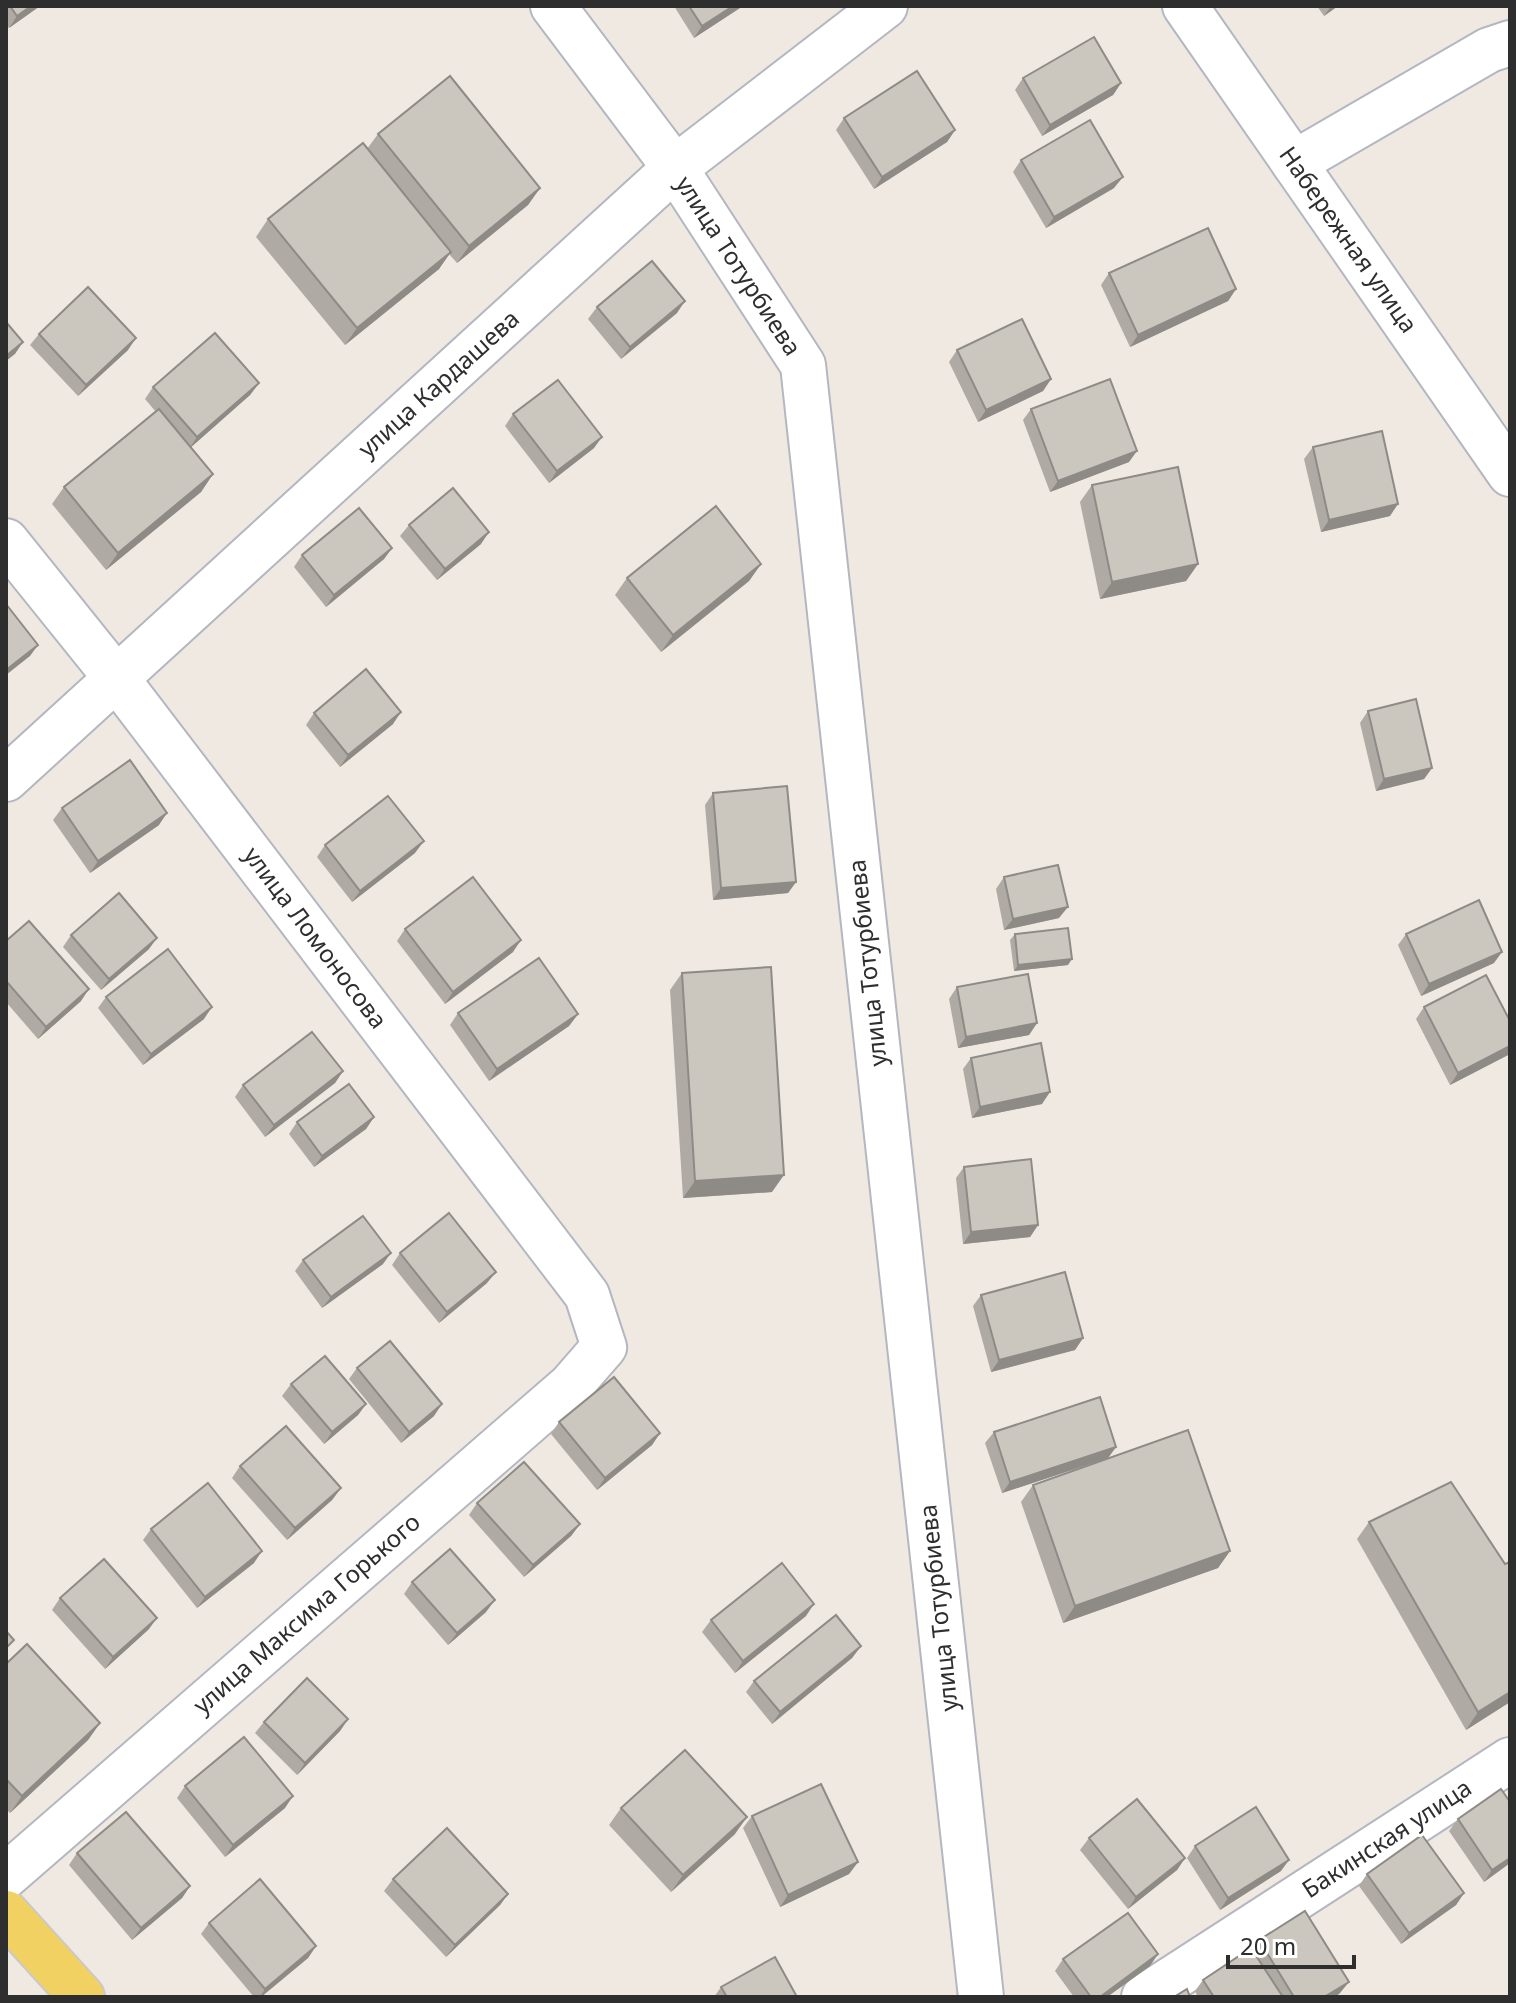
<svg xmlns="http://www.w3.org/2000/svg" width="1516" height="2003" font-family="'Noto Sans',sans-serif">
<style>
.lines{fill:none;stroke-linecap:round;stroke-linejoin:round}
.minor-casing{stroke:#b4b7c1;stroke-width:48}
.major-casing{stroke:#c9c9c9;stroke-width:48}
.minor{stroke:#fff;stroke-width:44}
.major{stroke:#f2d163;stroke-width:44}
.wall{fill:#afaba4}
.shaded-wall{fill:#8e8b86}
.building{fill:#cbc7bf;stroke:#8e8b86;stroke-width:2}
.labels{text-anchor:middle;stroke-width:6;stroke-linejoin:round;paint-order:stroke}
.street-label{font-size:24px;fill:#2e2e2e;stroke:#fff}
</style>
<rect width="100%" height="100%" fill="#efe9e1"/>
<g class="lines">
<defs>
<g id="minor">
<polyline points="553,6 675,168 803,365 981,1997"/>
<polyline points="1185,6 1510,474"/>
<polyline points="1294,163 1489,50 1510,43"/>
<polyline points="6,541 117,679 587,1295 604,1347 571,1385 6,1876"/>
<polyline points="6,779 675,168 885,6"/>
<polyline points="1144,1997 1510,1760"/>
</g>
<polyline id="major" points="6,1913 82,1997"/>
</defs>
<!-- minor casing -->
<use href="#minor" class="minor-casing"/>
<!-- major casing -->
<use href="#major" class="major-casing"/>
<!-- minor -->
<use href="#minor" class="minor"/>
<!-- major -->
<use href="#major" class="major"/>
</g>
<!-- wall -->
<g class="wall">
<polygon points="6,6 40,6 9,28 6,24"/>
<polygon points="674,6 743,6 694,38"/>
<polygon points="1317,6 1338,6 1324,16"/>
<polygon points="1023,78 1121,83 1113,95 1042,136 1015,90"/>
<polygon points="844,118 955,130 947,142 874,189 836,130"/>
<polygon points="378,134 540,188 528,205 457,263 449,254 439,269 345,345 256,237 268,219 367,149"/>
<polygon points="1021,160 1114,188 1046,228 1013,172"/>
<polygon points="1109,273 1236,289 1228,301 1130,347 1101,285"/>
<polygon points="597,307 677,313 621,359 588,319"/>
<polygon points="39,334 128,350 78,396 30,345"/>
<polygon points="957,350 1051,379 1043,391 978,422 949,362"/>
<polygon points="259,383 250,395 191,447 213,474 201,492 106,570 52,504 64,487 156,412 145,399 153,387"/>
<polygon points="1031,409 1129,462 1050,492 1023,420"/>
<polygon points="513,414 594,448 549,483 505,426"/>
<polygon points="1313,447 1390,516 1321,532 1304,459"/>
<polygon points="1092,485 1198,564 1186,581 1100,599 1080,502"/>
<polygon points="409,525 481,544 437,580 400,536"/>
<polygon points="392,548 384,559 326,607 294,567 302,555"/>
<polygon points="761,564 749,581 661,652 615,595 627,578"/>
<polygon points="1368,711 1432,768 1424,779 1376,791 1360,723"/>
<polygon points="314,713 393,724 340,767 306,725"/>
<polygon points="713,793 796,882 788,893 713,900 705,805"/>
<polygon points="62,808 159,825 90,873 53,820"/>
<polygon points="325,845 415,853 352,902 317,857"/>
<polygon points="1004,877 1059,918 1004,930 996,889"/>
<polygon points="405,929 513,952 445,1004 397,941"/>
<polygon points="1015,934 1068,965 1014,971 1010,940"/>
<polygon points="1406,934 1494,963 1421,996 1398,945"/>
<polygon points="71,935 149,949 101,990 63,947"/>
<polygon points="6,941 81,1001 38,1039 6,1002"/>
<polygon points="682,973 772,1192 683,1198 670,990"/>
<polygon points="957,987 1037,1023 1029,1035 958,1048 949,999"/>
<polygon points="106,997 204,1019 143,1065 98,1008"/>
<polygon points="1424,1007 1510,1021 1510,1054 1450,1085 1416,1019"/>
<polygon points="458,1013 578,1014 569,1026 489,1081 450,1025"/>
<polygon points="971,1058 1042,1104 972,1118 963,1069"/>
<polygon points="343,1071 335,1083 265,1137 235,1097 243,1085"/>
<polygon points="374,1117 366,1129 314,1167 289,1134 297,1122"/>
<polygon points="964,1167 1038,1225 1030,1237 963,1244 956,1178"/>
<polygon points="400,1253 487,1283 439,1323 392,1265"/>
<polygon points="303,1260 383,1264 322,1308 295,1271"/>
<polygon points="981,1295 1083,1338 1075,1350 991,1372 973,1306"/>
<polygon points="357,1368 434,1416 401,1443 349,1379"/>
<polygon points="291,1384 366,1404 358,1415 324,1444 282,1396"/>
<polygon points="559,1422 660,1433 652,1445 597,1490 551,1434"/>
<polygon points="994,1432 1116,1447 1108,1458 1230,1551 1218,1568 1063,1623 1021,1502 1033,1485 1106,1459 1002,1493 985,1443"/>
<polygon points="240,1466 341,1488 332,1500 287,1540 232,1478"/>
<polygon points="477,1503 580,1524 571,1536 524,1577 469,1515"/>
<polygon points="1369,1522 1510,1702 1466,1730 1357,1539"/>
<polygon points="151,1529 254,1563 197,1608 143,1540"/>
<polygon points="412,1582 486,1612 448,1645 404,1594"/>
<polygon points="60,1598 149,1629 105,1669 52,1610"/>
<polygon points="806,1616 735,1673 702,1632 711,1620"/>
<polygon points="861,1646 852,1658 772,1724 746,1692 754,1681"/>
<polygon points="6,1664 100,1723 88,1740 10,1813 6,1809"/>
<polygon points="348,1719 340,1731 297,1775 255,1733 264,1722"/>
<polygon points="185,1786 285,1808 225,1857 177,1798"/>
<polygon points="621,1808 735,1834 671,1892 609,1825"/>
<polygon points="752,1816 858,1862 849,1874 780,1907 743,1828"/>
<polygon points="1458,1819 1510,1863 1484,1882 1449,1831"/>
<polygon points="1089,1838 1185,1858 1177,1870 1128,1909 1080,1850"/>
<polygon points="1195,1846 1281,1871 1220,1910 1187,1858"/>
<polygon points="77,1853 190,1886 182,1898 132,1940 69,1865"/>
<polygon points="1367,1874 1464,1893 1456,1905 1401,1944 1359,1886"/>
<polygon points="393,1879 508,1894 500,1905 446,1957 384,1891"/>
<polygon points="209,1923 316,1946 308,1958 261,1997 254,1997 201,1934"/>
<polygon points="1259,1940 1340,1993 1335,1997 1198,1997 1195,1991 1203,1980 1252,1949"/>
<polygon points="1063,1959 1150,1966 1107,1997 1074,1997 1055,1971"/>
<polygon points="721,1987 797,1997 714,1997"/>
</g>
<!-- shaded-wall -->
<g class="shaded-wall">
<polygon points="31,6 40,6 9,28 17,16"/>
<polygon points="733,6 743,6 694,38 702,26"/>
<polygon points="1331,6 1338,6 1324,16"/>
<polygon points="1121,83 1113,95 1042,136 1050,125"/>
<polygon points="955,130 947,142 874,189 882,177"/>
<polygon points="1123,177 1114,188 1046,228 1054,217"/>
<polygon points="540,188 528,205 457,263 469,246"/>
<polygon points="451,252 439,269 345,345 357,328"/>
<polygon points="1236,289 1228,301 1130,347 1138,335"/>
<polygon points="685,301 677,313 621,359 630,347"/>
<polygon points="136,338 128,350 78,396 86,385"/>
<polygon points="23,342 15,354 6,361 6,356"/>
<polygon points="1051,379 1043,391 978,422 986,410"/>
<polygon points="259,383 250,395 189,449 197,437"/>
<polygon points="602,437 594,448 549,483 557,471"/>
<polygon points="1137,451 1129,462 1050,492 1058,481"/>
<polygon points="213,474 201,492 106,570 118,553"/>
<polygon points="1398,504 1390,516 1321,532 1329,520"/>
<polygon points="489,532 481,544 437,580 445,569"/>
<polygon points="392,548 384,559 326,607 334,595"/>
<polygon points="761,564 749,581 661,652 673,635"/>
<polygon points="1198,564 1186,581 1100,599 1112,582"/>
<polygon points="38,645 30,656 6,675 6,670"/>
<polygon points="401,712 393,724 340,767 348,755"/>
<polygon points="1432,768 1424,779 1376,791 1384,779"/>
<polygon points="167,813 159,825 90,873 98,861"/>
<polygon points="424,841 415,853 352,902 360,891"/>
<polygon points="796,882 788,893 713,900 721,888"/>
<polygon points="1068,907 1059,918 1004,930 1013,919"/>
<polygon points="157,938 149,949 101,990 109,979"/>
<polygon points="521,940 513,952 445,1004 453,992"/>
<polygon points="1502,952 1494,963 1421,996 1429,984"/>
<polygon points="1072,959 1068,965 1014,971 1018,965"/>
<polygon points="89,989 81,1001 38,1039 46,1027"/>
<polygon points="212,1007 204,1019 143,1065 151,1054"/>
<polygon points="578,1014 569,1026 489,1081 497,1069"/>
<polygon points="1037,1023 1029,1035 958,1048 966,1037"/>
<polygon points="1510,1046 1510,1054 1450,1085 1458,1073"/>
<polygon points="343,1071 335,1083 265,1137 274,1125"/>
<polygon points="1050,1092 1042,1104 972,1118 980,1107"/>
<polygon points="374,1117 366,1129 314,1167 322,1156"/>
<polygon points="784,1175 772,1192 683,1198 695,1181"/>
<polygon points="1038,1225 1030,1237 963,1244 971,1232"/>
<polygon points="391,1253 383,1264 322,1308 331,1297"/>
<polygon points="496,1272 487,1283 439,1323 447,1312"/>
<polygon points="1083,1338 1075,1350 991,1372 999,1360"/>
<polygon points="366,1404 358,1415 324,1444 332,1432"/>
<polygon points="442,1404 434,1416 401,1443 409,1432"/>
<polygon points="660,1433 652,1445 597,1490 605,1478"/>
<polygon points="1116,1447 1108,1458 1002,1493 1010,1482"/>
<polygon points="341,1488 332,1500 287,1540 295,1528"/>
<polygon points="580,1524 571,1536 524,1577 533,1565"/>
<polygon points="262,1551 254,1563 197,1608 205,1597"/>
<polygon points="1230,1551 1218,1568 1063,1623 1075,1606"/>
<polygon points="495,1600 486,1612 448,1645 457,1633"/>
<polygon points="814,1604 806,1616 735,1673 743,1661"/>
<polygon points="157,1618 149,1629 105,1669 113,1657"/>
<polygon points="861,1646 852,1658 772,1724 780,1712"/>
<polygon points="1510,1692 1510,1702 1466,1730 1478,1712"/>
<polygon points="348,1719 340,1731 297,1775 305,1763"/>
<polygon points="100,1723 88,1740 10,1813 22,1796"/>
<polygon points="293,1796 285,1808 225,1857 233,1845"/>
<polygon points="747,1817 735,1834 671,1892 683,1875"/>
<polygon points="1185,1858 1177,1870 1128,1909 1136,1897"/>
<polygon points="1510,1858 1510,1863 1484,1882 1492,1870"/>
<polygon points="1289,1860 1281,1871 1220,1910 1228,1898"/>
<polygon points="858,1862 849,1874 780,1907 788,1895"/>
<polygon points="190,1886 182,1898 132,1940 141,1928"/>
<polygon points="1464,1893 1456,1905 1401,1944 1409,1933"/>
<polygon points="508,1894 500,1905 446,1957 455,1945"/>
<polygon points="316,1946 308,1958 261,1997 260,1997 265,1989"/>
<polygon points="1158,1954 1150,1966 1107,1997 1100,1997"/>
<polygon points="1349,1982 1340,1993 1335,1997 1324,1997"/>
</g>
<!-- building -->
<g class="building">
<polygon points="10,6 31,6 17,16"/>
<polygon points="689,6 733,6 702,26"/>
<polygon points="1094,37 1121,83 1050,125 1023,78"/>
<polygon points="917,71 955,130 882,177 844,118"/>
<polygon points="450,76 540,188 469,246 378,134"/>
<polygon points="1090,120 1123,177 1054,217 1021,160"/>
<polygon points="363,143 451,252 357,328 268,219"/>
<polygon points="1208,228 1236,289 1138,335 1109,273"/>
<polygon points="652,261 685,301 630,347 597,307"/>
<polygon points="88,287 136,338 86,385 39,334"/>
<polygon points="1022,319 1051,379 986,410 957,350"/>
<polygon points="6,322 23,342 6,356"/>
<polygon points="215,333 259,383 197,437 153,387"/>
<polygon points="1110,379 1137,451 1058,481 1031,409"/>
<polygon points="558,380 602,437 557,471 513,414"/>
<polygon points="159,409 213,474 118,553 64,487"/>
<polygon points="1382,431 1398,504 1329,520 1313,447"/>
<polygon points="1178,467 1198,564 1112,582 1092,485"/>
<polygon points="453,488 489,532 445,569 409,525"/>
<polygon points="716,506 761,564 673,635 627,578"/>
<polygon points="359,508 392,548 334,595 302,555"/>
<polygon points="6,604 38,645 6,670"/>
<polygon points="366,669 401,712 348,755 314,713"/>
<polygon points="1416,699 1432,768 1384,779 1368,711"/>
<polygon points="130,760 167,813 98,861 62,808"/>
<polygon points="787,786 796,882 721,888 713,793"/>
<polygon points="388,796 424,841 360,891 325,845"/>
<polygon points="1058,865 1068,907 1013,919 1004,877"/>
<polygon points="473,877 521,940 453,992 405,929"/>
<polygon points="119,893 157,938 109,979 71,935"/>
<polygon points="1479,900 1502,952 1429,984 1406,934"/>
<polygon points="29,921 89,989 46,1027 6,981 6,941"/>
<polygon points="1068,928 1072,959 1018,965 1015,934"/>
<polygon points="168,949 212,1007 151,1054 106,997"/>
<polygon points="539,958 578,1014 497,1069 458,1013"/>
<polygon points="771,967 784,1175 695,1181 682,973"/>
<polygon points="1028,974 1037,1023 966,1037 957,987"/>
<polygon points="1486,975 1510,1021 1510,1046 1458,1073 1424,1007"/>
<polygon points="312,1032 343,1071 274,1125 243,1085"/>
<polygon points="1041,1043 1050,1092 980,1107 971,1058"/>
<polygon points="349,1084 374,1117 322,1156 297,1122"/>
<polygon points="1031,1159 1038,1225 971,1232 964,1167"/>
<polygon points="449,1213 496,1272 447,1312 400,1253"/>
<polygon points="363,1216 391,1253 331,1297 303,1260"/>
<polygon points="1065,1272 1083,1338 999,1360 981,1295"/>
<polygon points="390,1341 442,1404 409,1432 357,1368"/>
<polygon points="325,1356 366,1404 332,1432 291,1384"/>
<polygon points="614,1377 660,1433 605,1478 559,1422"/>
<polygon points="1100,1397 1116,1447 1010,1482 994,1432"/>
<polygon points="286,1426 341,1488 295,1528 240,1466"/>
<polygon points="1188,1430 1230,1551 1075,1606 1033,1485"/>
<polygon points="524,1462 580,1524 533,1565 477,1503"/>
<polygon points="1451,1482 1505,1564 1510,1562 1510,1692 1478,1712 1369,1522"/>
<polygon points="208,1483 262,1551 205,1597 151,1529"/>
<polygon points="450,1549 495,1600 457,1633 412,1582"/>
<polygon points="104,1559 157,1618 113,1657 60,1598"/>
<polygon points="782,1563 814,1604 743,1661 711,1620"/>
<polygon points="836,1615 861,1646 780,1712 754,1681"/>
<polygon points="6,1631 14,1640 6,1648"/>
<polygon points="27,1644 100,1723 22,1796 6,1779 6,1664"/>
<polygon points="307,1678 348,1719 305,1763 264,1722"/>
<polygon points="244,1737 293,1796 233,1845 185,1786"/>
<polygon points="685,1750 747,1817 683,1875 621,1808"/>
<polygon points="821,1784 858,1862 788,1895 752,1816"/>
<polygon points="1501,1789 1510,1802 1510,1858 1492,1870 1458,1819"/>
<polygon points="1137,1799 1185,1858 1136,1897 1089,1838"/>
<polygon points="1256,1807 1289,1860 1228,1898 1195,1846"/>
<polygon points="126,1812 190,1886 141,1928 77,1853"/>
<polygon points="447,1828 508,1894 455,1945 393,1879"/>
<polygon points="1422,1835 1464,1893 1409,1933 1367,1874"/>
<polygon points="260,1879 316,1946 265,1989 209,1923"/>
<polygon points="1305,1911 1349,1982 1324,1997 1294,1997 1259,1940"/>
<polygon points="1128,1913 1158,1954 1100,1997 1091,1997 1063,1959"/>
<polygon points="1251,1948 1283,1997 1214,1997 1203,1980"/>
<polygon points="775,1957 797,1997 727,1997 721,1987"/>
<polygon points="1187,1989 1190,1997 1174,1997"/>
</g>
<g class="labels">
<!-- street labels -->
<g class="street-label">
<text transform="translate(1348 240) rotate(55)" y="8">Набережная улица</text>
<text transform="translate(738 266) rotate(57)" y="8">улица Тотурбиева</text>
<text transform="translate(439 384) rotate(-42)" y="8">улица Кардашева</text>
<text transform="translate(315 938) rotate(53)" y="8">улица Ломоносова</text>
<text transform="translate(868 963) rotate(-96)" y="8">улица Тотурбиева</text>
<text transform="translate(939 1608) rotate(-96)" y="8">улица Тотурбиева</text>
<text transform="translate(307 1614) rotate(-41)" y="8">улица Максима Горького</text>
<text transform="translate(1387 1839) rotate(-33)" y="8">Бакинская улица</text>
</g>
</g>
<!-- border -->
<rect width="1516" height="2003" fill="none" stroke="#2e2e2e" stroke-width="16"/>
<!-- scale -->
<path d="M1228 1955v12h126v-12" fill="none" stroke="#2e2e2e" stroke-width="4"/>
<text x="1240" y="1955" font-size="24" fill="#2e2e2e" stroke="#ffffff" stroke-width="6" paint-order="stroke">20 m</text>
</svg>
